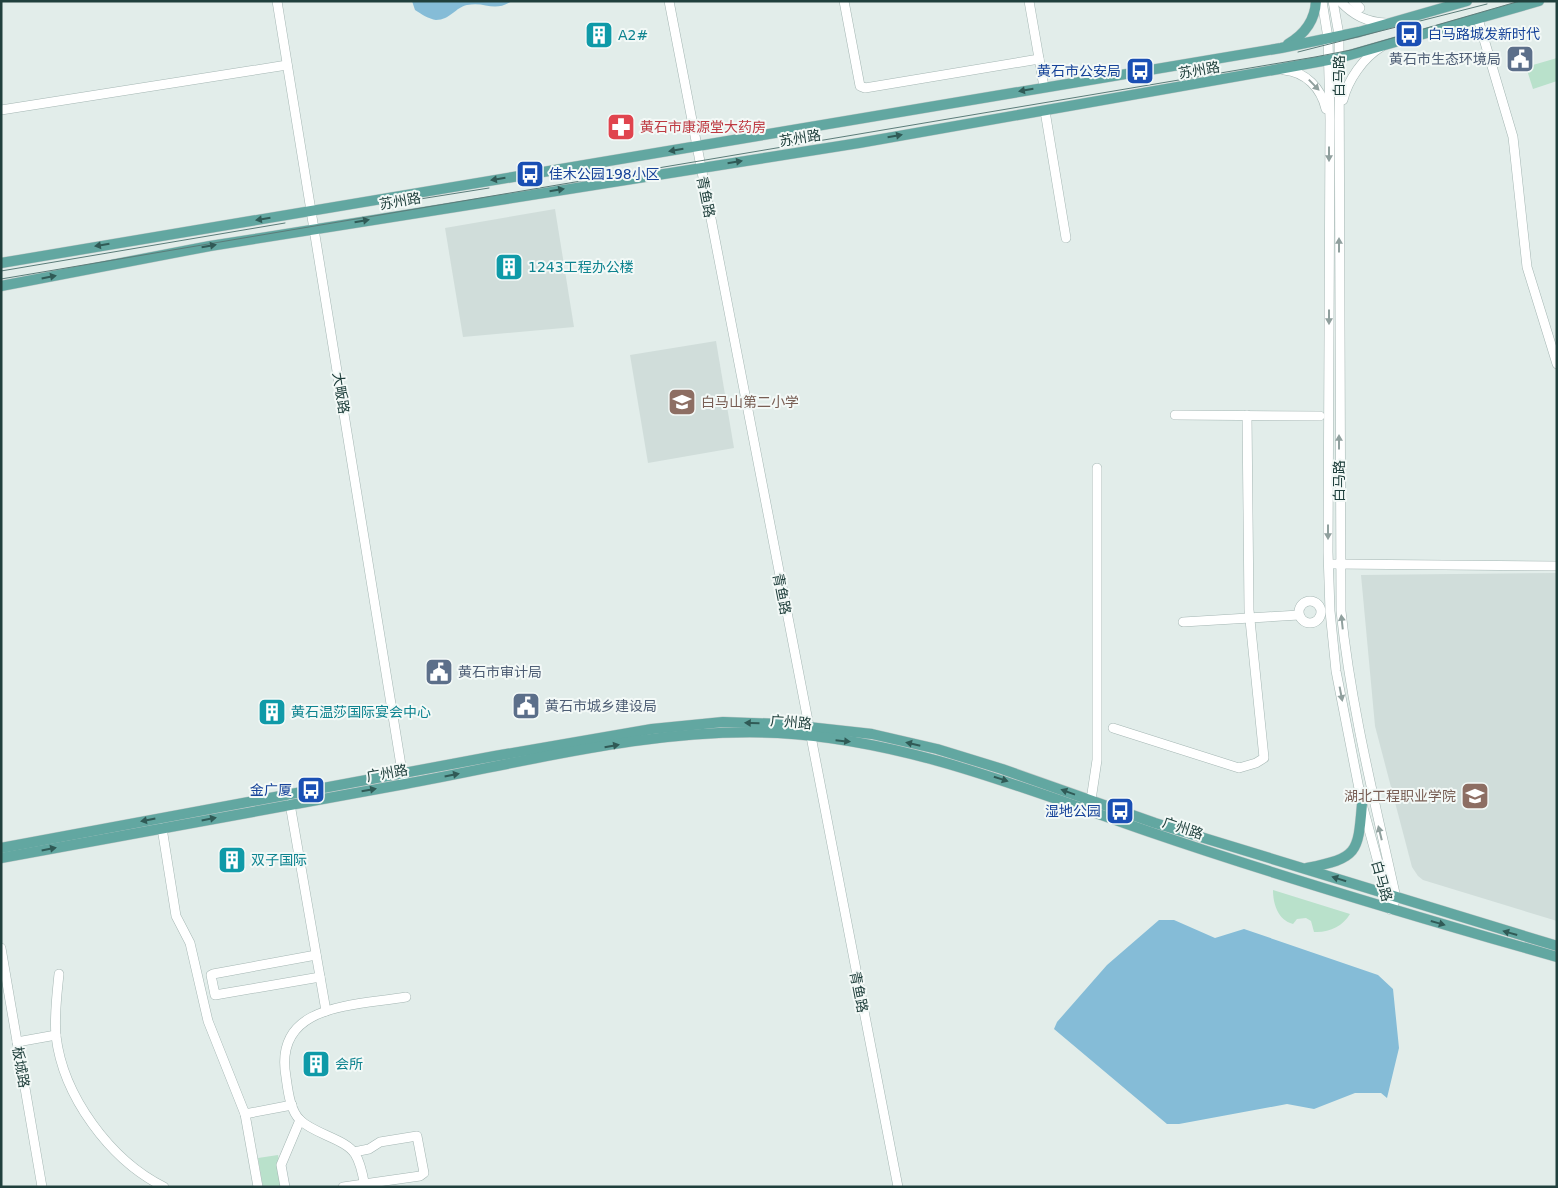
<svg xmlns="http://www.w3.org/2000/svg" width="1558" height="1188" font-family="'DejaVu Sans','Noto Sans SC',sans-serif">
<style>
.built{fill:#d0ddda}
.green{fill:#b9e1cb}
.water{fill:#85bcd7}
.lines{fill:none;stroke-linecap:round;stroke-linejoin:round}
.minor-casing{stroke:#a4b6b3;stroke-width:10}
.major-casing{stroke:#c1cac9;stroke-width:11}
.minor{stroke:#fff;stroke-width:9}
.major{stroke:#62a7a1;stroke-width:10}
.tram{stroke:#5b7c79;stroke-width:1}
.oneway{fill:#90a09e}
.oneway2{fill:#305a56}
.labels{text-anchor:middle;stroke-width:4;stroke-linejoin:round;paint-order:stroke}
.transit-label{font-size:14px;fill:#164399;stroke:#f3f9f7;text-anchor:end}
.culture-label{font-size:14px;fill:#0d838f;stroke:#f3f9f7;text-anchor:start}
.service-label{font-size:14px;fill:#4e5e75;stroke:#f3f9f7;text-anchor:start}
.street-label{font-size:14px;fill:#20403d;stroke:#f3f9f7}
.health-label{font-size:14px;fill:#be3a42;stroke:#f3f9f7;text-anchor:start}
.education-label{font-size:14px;fill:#785e54;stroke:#f3f9f7;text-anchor:start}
</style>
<rect width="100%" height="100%" fill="#e2edea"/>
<!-- built -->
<g class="built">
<polygon points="555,209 574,327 463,337 445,228"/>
<polygon points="716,341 734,448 648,463 630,355"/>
<polygon points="1557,573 1557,921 1423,880 1418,876 1412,867 1375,726 1361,575"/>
</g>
<!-- green -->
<g class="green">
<polygon points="1557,58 1557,81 1533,89 1526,67"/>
<path d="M 1273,890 L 1350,914 C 1343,926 1329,933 1314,932 L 1311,921 L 1306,918 L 1297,919 L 1293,924 C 1278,920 1273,904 1273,890 Z"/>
<polygon points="278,1155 283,1187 263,1187 258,1158"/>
</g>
<!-- water -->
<g class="water">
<path d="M 412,1 L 512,1 C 493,13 486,1 467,5 C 456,7 450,20 436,20 C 429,19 421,14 415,10 Z"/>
<polygon points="1159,920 1174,920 1215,938 1244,929 1378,975 1393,989 1399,1048 1387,1098 1381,1093 1355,1093 1314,1109 1287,1104 1179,1124 1167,1124 1054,1029 1057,1022 1107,965"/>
</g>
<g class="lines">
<defs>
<g id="minor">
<polyline points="277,1 404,784"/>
<polyline points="669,1 898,1187"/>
<polyline points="844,1 860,86 865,88 1039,59"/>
<polyline points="1029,1 1044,87"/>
<polyline points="1322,1 1328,38 1330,120 1328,552 1330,611 1336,671 1362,804 1391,910"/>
<path d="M 1333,1 L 1339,35 L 1341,611 C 1351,708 1375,802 1396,898 L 1394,903"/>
<path d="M 1340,1 C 1354,16 1367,22 1386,23"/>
<polyline points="1353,1 1360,8"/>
<polyline points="1478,19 1513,137 1527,267 1557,364"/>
<path d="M 1284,70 C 1306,72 1321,88 1326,109"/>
<path d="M 1343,100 C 1348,80 1363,58 1381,47"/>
<polyline points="1,110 287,65"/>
<polyline points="1045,111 1066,238"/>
<polyline points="1175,415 1320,416"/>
<polyline points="1334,564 1557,566"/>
<circle cx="1310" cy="612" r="11"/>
<polyline points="1183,622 1299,615"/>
<polyline points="1113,728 1239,768 1256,763 1264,758 1249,610 1247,415"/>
<polyline points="1091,800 1097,760 1097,468"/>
<polyline points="290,804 326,1011"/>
<polyline points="162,828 176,916 190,943 208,1021 245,1114 292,1105"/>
<polyline points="1,948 42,1187"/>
<polyline points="316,955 213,974 211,975 215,995 320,977"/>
<path d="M 59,974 C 57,994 54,1016 56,1036 C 63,1096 110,1160 164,1187"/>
<polyline points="17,1042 56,1035"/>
<polyline points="245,1114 258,1187"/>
<polyline points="285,1187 281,1165 300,1120"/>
<polyline points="343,1187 420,1176 424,1173 417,1136 380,1142 369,1149 354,1152"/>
<path d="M 365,1187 C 363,1176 361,1163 355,1154 C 346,1139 314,1134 300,1120 C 290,1110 288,1091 286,1077 C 273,1003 354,1006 406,997"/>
</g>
<g id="major">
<path d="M 1288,44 C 1305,34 1315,21 1316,1"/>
<polyline points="1,263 1281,48 1359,32 1467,1"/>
<polyline points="1,286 210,246 859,143 1279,69 1339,58 1539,1"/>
<polyline points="1,848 495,756 652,729 723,722 781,724 872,734 937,749 1002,769 1155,823 1557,946"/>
<path d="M 1,858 C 136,833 270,809 405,784 C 526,762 654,727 778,733 C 908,740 1028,790 1150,832 C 1284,878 1420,918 1557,957"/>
<path d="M 1307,868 C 1358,858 1358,853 1362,804"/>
</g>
</defs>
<!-- minor casing -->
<use href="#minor" class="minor-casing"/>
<!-- major casing -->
<use href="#major" class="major-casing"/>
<!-- minor -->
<use href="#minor" class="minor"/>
<!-- major -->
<use href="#major" class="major"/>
<!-- tram -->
<g class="tram">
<polyline points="1298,52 1487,4"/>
<polyline points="395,203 489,188"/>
<polyline points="1,271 285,223"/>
<polyline points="1,279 1315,57 1351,50 1520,1"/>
</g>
</g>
<!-- one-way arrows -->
<defs><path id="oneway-solid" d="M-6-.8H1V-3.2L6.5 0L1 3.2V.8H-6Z" transform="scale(1.25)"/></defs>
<g class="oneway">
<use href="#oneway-solid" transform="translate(1314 85) rotate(46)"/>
<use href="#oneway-solid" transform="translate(1329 154) rotate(90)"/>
<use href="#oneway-solid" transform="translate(1339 245) rotate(-90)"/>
<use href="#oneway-solid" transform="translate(1329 317) rotate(90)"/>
<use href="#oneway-solid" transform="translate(1339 442) rotate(-90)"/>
<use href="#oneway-solid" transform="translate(1328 532) rotate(90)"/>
<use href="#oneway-solid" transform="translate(1342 622) rotate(-96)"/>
<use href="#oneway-solid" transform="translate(1341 694) rotate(79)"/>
<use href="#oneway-solid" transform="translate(1380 833) rotate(-104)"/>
</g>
<g class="oneway2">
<use href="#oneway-solid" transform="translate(1026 90) rotate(170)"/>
<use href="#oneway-solid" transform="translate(895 136) rotate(-10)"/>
<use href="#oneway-solid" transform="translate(676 150) rotate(170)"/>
<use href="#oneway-solid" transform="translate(735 162) rotate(-9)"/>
<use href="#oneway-solid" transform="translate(498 179) rotate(171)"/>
<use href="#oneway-solid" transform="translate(557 190) rotate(-9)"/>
<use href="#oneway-solid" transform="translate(263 219) rotate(171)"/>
<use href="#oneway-solid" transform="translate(362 221) rotate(-10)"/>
<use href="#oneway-solid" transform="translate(102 245) rotate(171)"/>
<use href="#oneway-solid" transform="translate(209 246) rotate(-10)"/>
<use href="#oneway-solid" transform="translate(49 277) rotate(-11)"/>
<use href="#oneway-solid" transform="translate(752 723) rotate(-178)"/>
<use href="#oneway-solid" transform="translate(843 741) rotate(6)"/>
<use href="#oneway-solid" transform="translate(913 744) rotate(-167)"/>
<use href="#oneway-solid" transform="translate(612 746) rotate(-10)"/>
<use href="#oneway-solid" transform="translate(452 775) rotate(-11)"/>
<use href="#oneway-solid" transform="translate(1001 779) rotate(18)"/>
<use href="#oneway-solid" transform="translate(369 790) rotate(-10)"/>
<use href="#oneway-solid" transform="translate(1068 792) rotate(-160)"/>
<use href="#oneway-solid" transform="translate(209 819) rotate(-11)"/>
<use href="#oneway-solid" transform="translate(148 820) rotate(169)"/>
<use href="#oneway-solid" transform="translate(49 849) rotate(-11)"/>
<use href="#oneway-solid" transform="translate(1339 879) rotate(-162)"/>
<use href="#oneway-solid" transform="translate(1438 923) rotate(16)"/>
<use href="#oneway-solid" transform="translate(1510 933) rotate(-164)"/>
</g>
<!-- icons -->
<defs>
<symbol id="bus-square" viewBox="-11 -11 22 22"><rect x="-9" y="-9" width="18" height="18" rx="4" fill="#1a4fb4" stroke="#f3f9f7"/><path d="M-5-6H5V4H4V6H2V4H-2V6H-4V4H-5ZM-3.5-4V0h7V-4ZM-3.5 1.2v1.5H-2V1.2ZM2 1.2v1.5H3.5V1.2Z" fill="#fff"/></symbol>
<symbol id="building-square" viewBox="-11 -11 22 22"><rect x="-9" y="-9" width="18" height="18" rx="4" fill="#0f9aa8" stroke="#f3f9f7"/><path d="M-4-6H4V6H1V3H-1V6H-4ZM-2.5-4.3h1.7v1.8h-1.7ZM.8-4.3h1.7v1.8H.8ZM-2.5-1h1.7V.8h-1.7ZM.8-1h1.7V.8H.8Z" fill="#fff"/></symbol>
<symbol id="civic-square" viewBox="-11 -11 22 22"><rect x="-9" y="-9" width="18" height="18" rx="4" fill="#5c6f8a" stroke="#f3f9f7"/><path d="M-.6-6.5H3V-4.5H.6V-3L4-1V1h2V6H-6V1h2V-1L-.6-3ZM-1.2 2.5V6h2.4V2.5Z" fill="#fff"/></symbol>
<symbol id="pharmacy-square" viewBox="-11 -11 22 22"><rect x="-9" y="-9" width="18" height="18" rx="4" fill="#e0444e" stroke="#f3f9f7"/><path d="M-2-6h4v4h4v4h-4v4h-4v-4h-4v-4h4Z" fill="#fff"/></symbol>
<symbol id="school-square" viewBox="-11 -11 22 22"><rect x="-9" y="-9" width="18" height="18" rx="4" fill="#8d6e63" stroke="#f3f9f7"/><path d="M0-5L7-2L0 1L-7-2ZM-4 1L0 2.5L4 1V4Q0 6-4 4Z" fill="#fff"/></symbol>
<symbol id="university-square" viewBox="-11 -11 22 22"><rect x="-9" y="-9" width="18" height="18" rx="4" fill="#8d6e63" stroke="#f3f9f7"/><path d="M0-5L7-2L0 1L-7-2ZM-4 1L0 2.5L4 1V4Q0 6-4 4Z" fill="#fff"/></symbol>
</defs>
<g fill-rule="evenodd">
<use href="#bus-square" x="1393" y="18" width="32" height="32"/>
<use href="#building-square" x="583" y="19" width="32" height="32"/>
<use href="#civic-square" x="1504" y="43" width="32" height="32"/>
<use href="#bus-square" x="1124" y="55" width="32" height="32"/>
<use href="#pharmacy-square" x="605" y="111" width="32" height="32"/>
<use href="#bus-square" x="514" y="158" width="32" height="32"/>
<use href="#building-square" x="493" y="251" width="32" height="32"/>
<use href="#school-square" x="666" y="386" width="32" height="32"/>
<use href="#civic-square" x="423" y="656" width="32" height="32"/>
<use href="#civic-square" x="510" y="690" width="32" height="32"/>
<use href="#building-square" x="256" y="696" width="32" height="32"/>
<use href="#bus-square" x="295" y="774" width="32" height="32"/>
<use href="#university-square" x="1459" y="780" width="32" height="32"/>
<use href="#bus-square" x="1104" y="795" width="32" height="32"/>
<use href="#building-square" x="216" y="844" width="32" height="32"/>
<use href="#building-square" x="300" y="1048" width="32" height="32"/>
</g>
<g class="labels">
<!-- transit labels -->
<g class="transit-label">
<text x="1428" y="39" text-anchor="start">白马路城发新时代</text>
<text x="1121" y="76">黄石市公安局</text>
<text x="549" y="179" text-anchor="start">佳木公园198小区</text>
<text x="292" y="795">金广厦</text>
<text x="1101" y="816">湿地公园</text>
</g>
<!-- culture labels -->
<g class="culture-label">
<text x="618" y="40">A2#</text>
<text x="528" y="272">1243工程办公楼</text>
<text x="291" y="717">黄石温莎国际宴会中心</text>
<text x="251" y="865">双子国际</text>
<text x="335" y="1069">会所</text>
</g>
<!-- service labels -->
<g class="service-label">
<text x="1501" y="64" text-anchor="end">黄石市生态环境局</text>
<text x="458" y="677">黄石市审计局</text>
<text x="545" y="711">黄石市城乡建设局</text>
</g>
<!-- street labels -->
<g class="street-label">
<text transform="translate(1199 70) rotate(-10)" y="5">苏州路</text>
<text transform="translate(1339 76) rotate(-90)" y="5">白马路</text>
<text transform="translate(800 138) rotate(-9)" y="5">苏州路</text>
<text transform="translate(706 197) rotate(79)" y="5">青鱼路</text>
<text transform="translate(400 201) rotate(-10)" y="5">苏州路</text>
<text transform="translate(341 393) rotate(81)" y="5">大畈路</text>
<text transform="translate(1339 481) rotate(-90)" y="5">白马路</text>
<text transform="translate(782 594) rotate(79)" y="5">青鱼路</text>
<text transform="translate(791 722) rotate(5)" y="5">广州路</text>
<text transform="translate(387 773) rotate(-10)" y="5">广州路</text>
<text transform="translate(1183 828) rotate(18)" y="5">广州路</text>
<text transform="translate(1382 881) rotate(74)" y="5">白马路</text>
<text transform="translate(859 992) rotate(79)" y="5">青鱼路</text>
<text transform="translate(21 1067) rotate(80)" y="5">板城路</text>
</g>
<!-- health labels -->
<g class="health-label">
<text x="640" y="132">黄石市康源堂大药房</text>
</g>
<!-- education labels -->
<g class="education-label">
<text x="701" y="407">白马山第二小学</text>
<text x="1456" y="801" text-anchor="end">湖北工程职业学院</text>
</g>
</g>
<!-- border -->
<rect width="1558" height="1188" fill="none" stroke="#20403d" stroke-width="5"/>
</svg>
